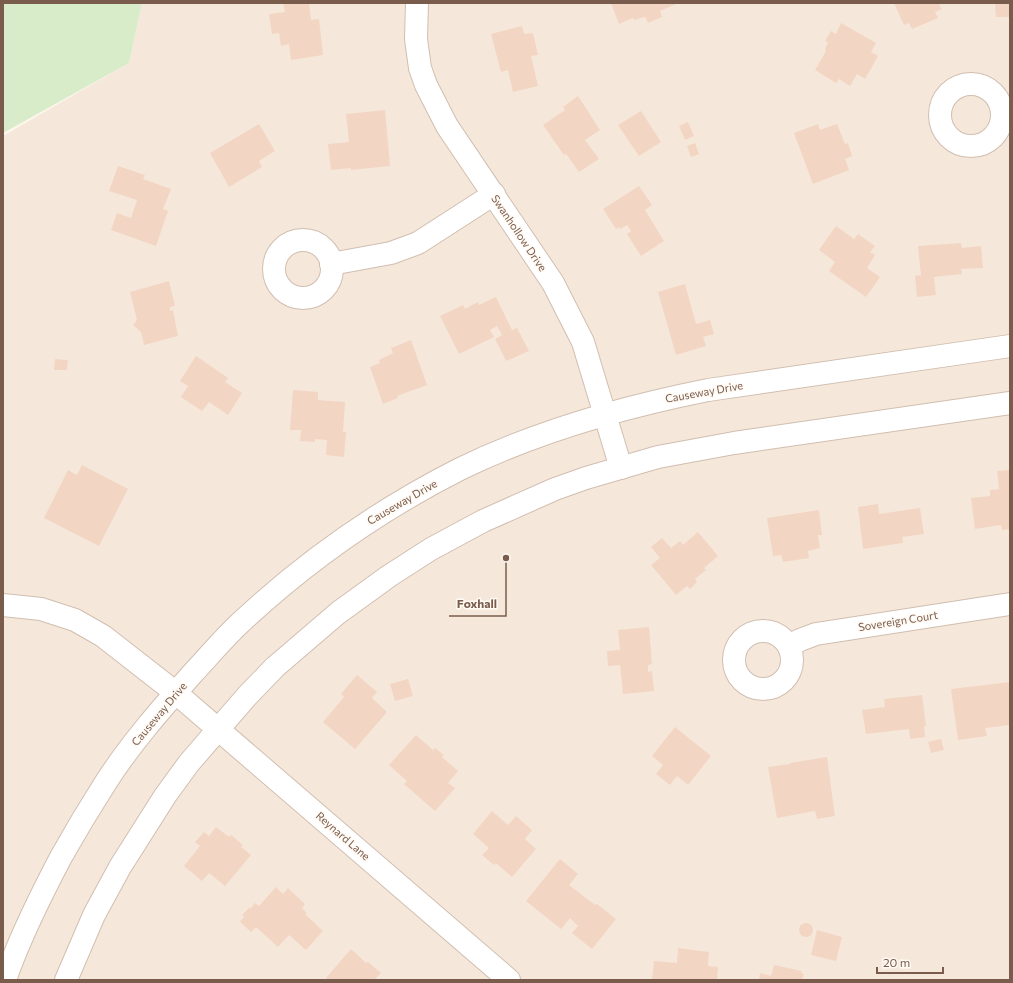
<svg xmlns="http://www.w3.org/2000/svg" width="1013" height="983" font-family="Commissioner,sans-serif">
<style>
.residential{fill:#f5e8da}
.green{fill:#d8ecc9}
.building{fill:#f3d5c3}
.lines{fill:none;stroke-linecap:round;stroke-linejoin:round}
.minor-casing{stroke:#d1beb0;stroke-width:24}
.tertiary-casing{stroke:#d1beb0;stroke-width:24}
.minor{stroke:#fff;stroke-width:22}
.tertiary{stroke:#fff;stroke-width:22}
.labels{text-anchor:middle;stroke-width:3;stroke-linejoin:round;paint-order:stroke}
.street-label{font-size:11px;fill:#7a5c4d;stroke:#fffaf3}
.leader{fill:none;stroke:#7a5c4d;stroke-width:1.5}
.callout-dot{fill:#7a5c4d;stroke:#fffaf3;stroke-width:1.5}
.callout-label{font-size:12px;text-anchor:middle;font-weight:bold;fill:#7a5c4d;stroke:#fffaf3;stroke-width:3;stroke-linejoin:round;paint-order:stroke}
</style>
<rect width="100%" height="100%" fill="#fdf6ec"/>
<!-- residential -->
<polygon class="residential" points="142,3 1010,3 1010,980 3,980 3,136 129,63"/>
<!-- green -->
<polygon class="green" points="3,3 142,3 129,63 3,133"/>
<!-- building -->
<g class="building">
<polygon points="283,3 309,3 311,20 319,19 323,55 291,60 289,44 281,46 279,33 272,34 269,14 285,12"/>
<polygon points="611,3 675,3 676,4 660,11 662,17 648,23 645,17 634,20 633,18 619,24"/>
<polygon points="894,3 944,3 939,5 942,9 935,12 938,18 912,29 909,23 904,25"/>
<polygon points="995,3 1010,3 1010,17 996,17"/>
<polygon points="841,23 876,43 871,52 878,56 865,79 857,74 850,86 839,79 836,83 815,70 826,51 825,49 828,42 825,41 831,31 836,34"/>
<polygon points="522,26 524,34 533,33 538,55 531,56 538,86 513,92 508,70 501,72 491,34"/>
<polygon points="578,96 600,130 585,140 599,159 579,172 566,154 564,155 543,125 565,110 563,107"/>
<polygon points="385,110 390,166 351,170 351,168 331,170 328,144 349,142 346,114"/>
<polygon points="641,111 661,142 639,156 618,125"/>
<polygon points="688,122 694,136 685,140 679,126"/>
<polygon points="259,124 275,151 259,161 262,167 229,187 210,153"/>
<polygon points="818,124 820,130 837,124 845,144 848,143 852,156 845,159 849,170 813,184 794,133"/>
<polygon points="695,143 699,154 691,157 687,146"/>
<polygon points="118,166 145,175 143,179 171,189 163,209 168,211 156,246 111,230 117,213 131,218 137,200 109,191"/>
<polygon points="639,186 652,205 645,210 664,241 641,256 627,234 631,231 627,225 620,229 619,227 616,229 603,209"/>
<polygon points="836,226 854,239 858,234 875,246 870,252 875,255 867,268 880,277 866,297 829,271 835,262 819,250"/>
<polygon points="961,243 962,248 981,246 983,268 961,269 962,274 934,277 936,295 917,297 915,276 921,275 918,246"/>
<polygon points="169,281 175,306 170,307 170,311 173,310 178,336 144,345 141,332 133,325 137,320 130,292"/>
<polygon points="685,284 696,324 710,320 714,334 703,337 706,346 676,355 658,292"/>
<polygon points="496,297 512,330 517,328 529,351 506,361 495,339 502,335 497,326 490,330 494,337 459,354 440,316 463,305 465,309 478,302 479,305"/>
<polygon points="411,340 427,385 397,396 398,398 383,404 370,367 380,363 379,360 393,353 391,348"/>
<polygon points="196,356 228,378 225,382 242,393 228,415 209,402 202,411 181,397 188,386 180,381"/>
<polygon points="55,359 68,360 67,370 54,370"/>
<polygon points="293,390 318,392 318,400 345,402 343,432 346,432 344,457 326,455 327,440 315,439 315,442 300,441 301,430 290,430"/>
<polygon points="82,465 128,489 99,546 44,518 68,470 77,475"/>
<polygon points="1010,470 1010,529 1002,530 1001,525 975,529 971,498 990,496 990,490 999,489 997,471"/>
<polygon points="878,504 879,514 920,508 924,534 902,537 903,543 863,549 858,507"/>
<polygon points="819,510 822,535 818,535 820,548 808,551 809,558 783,562 781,555 773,556 767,518"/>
<polygon points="698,532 718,556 704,568 706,570 695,579 697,582 690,589 687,586 676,595 651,565 660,558 651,547 662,538 671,548 680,541 683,545"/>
<polygon points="649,627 652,664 648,665 648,672 652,671 654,691 623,694 620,665 608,666 607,651 620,650 618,630"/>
<polygon points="357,675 377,692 372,698 387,712 355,749 323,722 344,697 341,694"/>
<polygon points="408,679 413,696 395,701 390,684"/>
<polygon points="1010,682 1010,725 985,728 987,736 958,740 951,689"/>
<polygon points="922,695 926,726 924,726 925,737 910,739 909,729 866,734 862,710 885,707 884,699"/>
<polygon points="675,727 711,756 688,785 677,776 670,785 656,774 663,765 652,756"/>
<polygon points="416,735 433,750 435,748 444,755 442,757 458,771 448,783 455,788 435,811 404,784 407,781 389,765"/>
<polygon points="941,739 944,750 931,753 928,742"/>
<polygon points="827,757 835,816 817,819 815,811 777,818 768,767 790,764 790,763"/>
<polygon points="492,811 508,825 516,816 532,830 525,839 536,849 512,877 496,863 494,865 482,855 489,848 473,834"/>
<polygon points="216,827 229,837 231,835 243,845 241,847 251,855 225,886 209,873 202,881 184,866 200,846 195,842 204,832 209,836"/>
<polygon points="560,859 578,874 569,885 595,905 597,904 616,919 592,949 572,933 578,926 570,918 561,929 526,901"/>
<polygon points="276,887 283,894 288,888 305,904 302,908 307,913 305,914 323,931 306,950 289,935 278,947 256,927 251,932 240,922 244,917 242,915 249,908 250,909 255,903 259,906"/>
<circle cx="806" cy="930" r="7"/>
<polygon points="817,930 842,937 836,961 811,955"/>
<polygon points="678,948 709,952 708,966 718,967 717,980 652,980 654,961 677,963"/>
<polygon points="351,949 366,963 368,962 381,973 375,979 376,980 328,980 326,978"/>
<polygon points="774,965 802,971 801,973 804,974 802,980 759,980 760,973 771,976"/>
</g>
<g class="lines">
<defs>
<g id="minor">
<polyline points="417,3 416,39 420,68 426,85 447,126 553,283 583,342 621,468"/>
<circle cx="971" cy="115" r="31"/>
<circle cx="303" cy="269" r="29"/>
<polyline points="331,264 391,253 418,243 494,194"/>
<polyline points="3,605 41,609 75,620 103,636 176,693 509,980"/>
<circle cx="763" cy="660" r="29"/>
<polyline points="789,646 800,640 816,634 1010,604"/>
</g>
<g id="tertiary">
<path d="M 5,980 C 19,939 41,895 61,857 C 75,832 90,807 106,782 C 131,743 162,708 193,673 C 208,657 223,639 239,624 C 305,562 379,510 460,469 C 538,431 623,407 708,390 L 1010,346"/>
<polyline points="66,980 94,915 120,867 165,796 189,763 247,696 275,667 338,613 389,576 431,549 483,521 555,489 586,478 658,457 734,443 1010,403"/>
</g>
</defs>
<!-- minor casing -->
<use href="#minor" class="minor-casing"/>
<!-- tertiary casing -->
<use href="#tertiary" class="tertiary-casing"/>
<!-- minor -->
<use href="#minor" class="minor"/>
<!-- tertiary -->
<use href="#tertiary" class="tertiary"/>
</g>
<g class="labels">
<!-- street labels -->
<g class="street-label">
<text transform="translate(519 233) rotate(56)" y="4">Swanhollow Drive</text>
<text transform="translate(704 392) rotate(-10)" y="4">Causeway Drive</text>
<text transform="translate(402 502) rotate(-30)" y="4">Causeway Drive</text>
<text transform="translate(898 621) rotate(-9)" y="4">Sovereign Court</text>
<text transform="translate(159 714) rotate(-50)" y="4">Causeway Drive</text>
<text transform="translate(343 836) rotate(41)" y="4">Reynard Lane</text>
</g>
</g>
<!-- callouts -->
<path class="leader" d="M506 558L506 616H449"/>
<circle class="callout-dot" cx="506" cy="558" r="4"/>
<g class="callout-label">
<text x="477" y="608">Foxhall</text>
</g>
<!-- border -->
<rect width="1013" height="983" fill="none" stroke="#7a5c4d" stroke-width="8"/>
<!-- scale -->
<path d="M877 967v6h66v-6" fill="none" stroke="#7a5c4d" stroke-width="2"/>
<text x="883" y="967" font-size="12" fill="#7a5c4d" stroke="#fffaf3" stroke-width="3" paint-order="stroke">20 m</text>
</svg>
